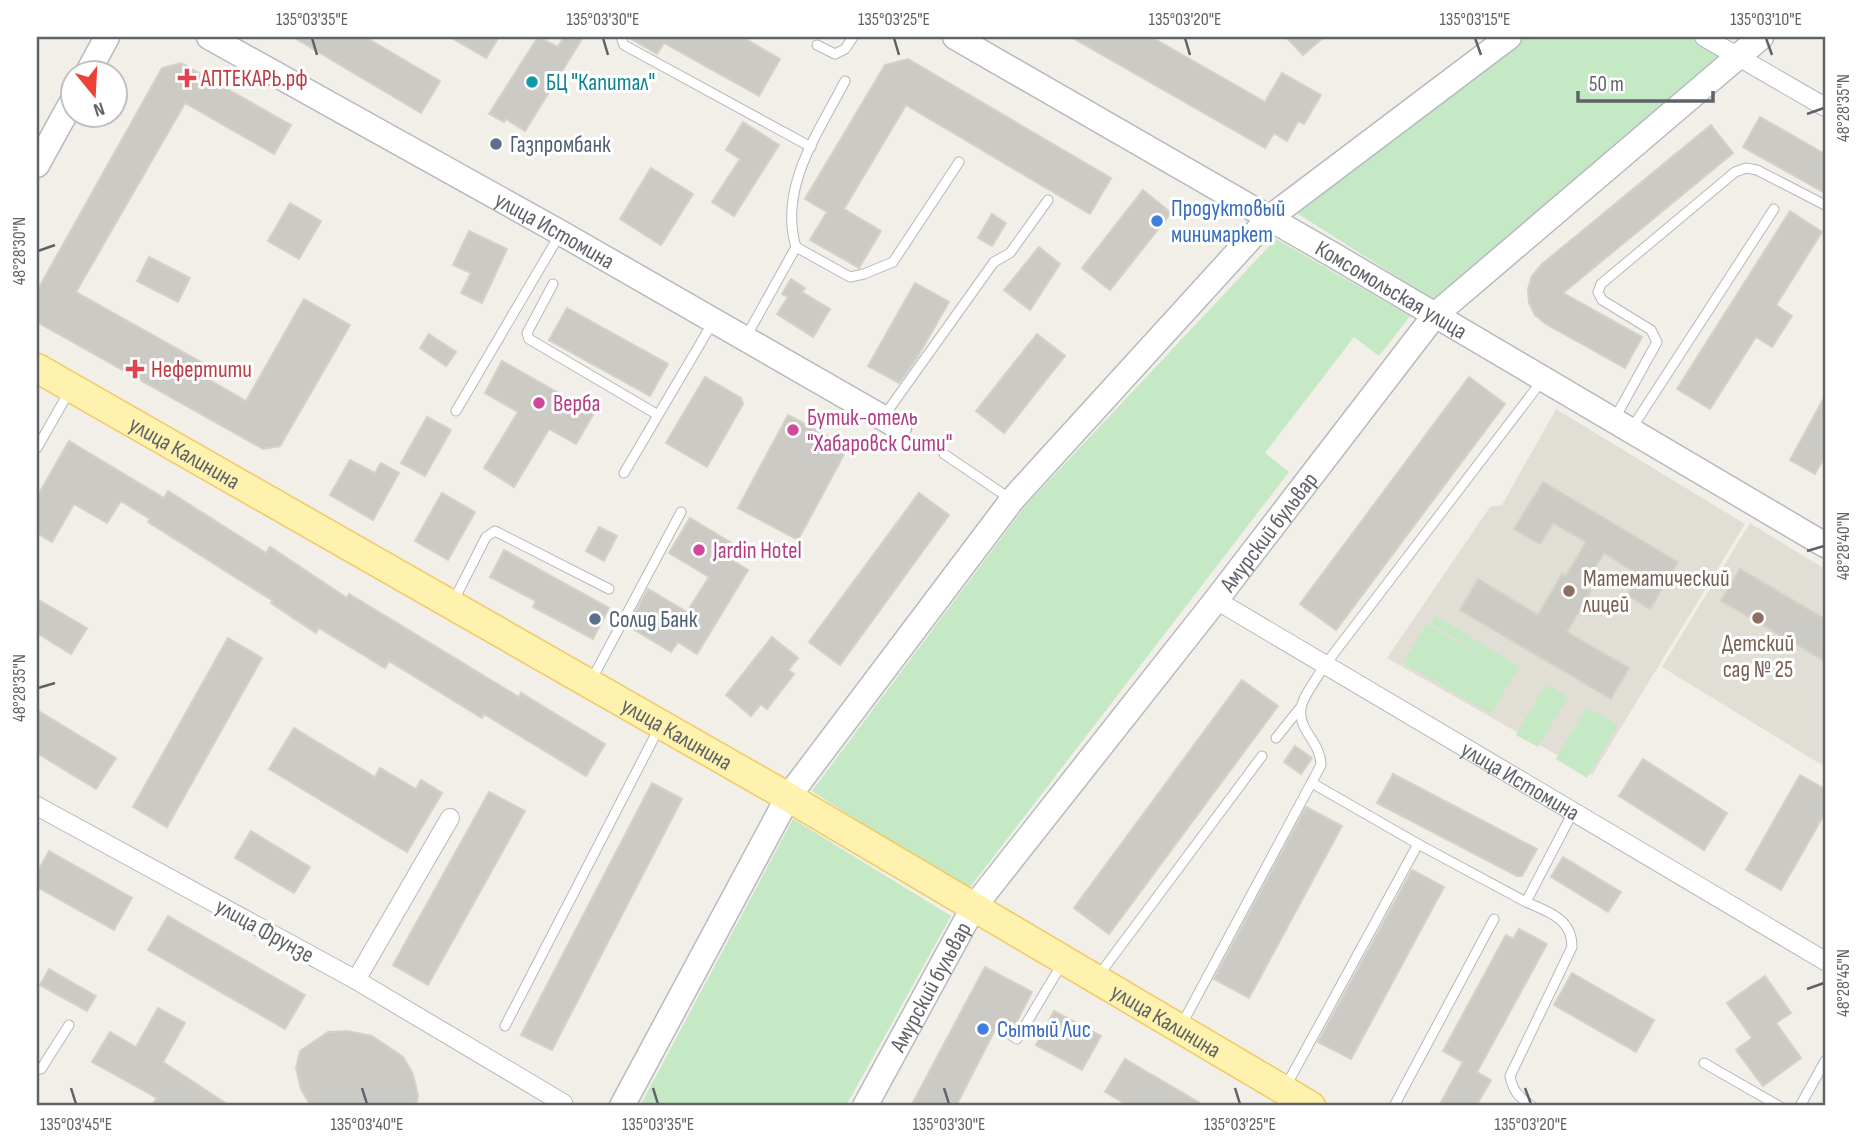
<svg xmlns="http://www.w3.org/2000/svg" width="1862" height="1143" font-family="'Sofia Sans Condensed',sans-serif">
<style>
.education{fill:#e1ded6}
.green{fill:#c5e8c5}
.building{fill:#cccac5;stroke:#d6d1c6;stroke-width:2}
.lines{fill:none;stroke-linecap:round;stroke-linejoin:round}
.lane-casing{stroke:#b5b8bc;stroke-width:11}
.street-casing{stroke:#b5b8bc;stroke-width:20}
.secondary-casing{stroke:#b6babf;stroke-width:27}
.primary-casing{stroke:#f2c960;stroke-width:31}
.lane{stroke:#fff;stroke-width:9}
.street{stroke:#fff;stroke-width:18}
.secondary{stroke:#fff;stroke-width:24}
.primary{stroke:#fff2af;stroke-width:28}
.ticks{fill:none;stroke:#5f6368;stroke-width:2.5}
.health-dot{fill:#e0444e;stroke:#fff;stroke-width:2.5}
.culture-dot{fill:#0f9aa8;stroke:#fff;stroke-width:2.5}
.service-dot{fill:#5c6f8a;stroke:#fff;stroke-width:2.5}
.shop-dot{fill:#3f7fe0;stroke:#fff;stroke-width:2.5}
.hotel-dot{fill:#d1479c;stroke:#fff;stroke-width:2.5}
.education-dot{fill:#8d6e63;stroke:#fff;stroke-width:2.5}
.labels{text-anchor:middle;stroke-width:6;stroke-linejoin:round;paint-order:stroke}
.health-label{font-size:23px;fill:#be3a42;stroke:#fff;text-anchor:start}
.culture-label{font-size:23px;fill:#0d838f;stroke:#fff;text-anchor:start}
.service-label{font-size:23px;fill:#4e5e75;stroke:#fff;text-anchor:start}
.shop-label{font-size:23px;fill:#366cbe;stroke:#fff;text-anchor:start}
.street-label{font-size:23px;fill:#5f6368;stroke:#fff}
.hotel-label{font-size:23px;fill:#b23c85;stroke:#fff;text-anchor:start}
.education-label{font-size:23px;fill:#785e54;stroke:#fff;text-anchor:start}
.neatline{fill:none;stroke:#5f6368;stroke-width:2.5}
.ticks-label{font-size:18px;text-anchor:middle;fill:#5f6368}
</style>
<rect width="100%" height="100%" fill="#f1efe8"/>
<!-- education -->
<g class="education">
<polygon points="1556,409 1745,524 1592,775 1387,658 1490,507 1502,505"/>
<polygon points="1750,523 1825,569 1825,762 1822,765 1662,667"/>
</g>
<!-- green -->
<g class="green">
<polygon points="1524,37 1689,37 1724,58 1437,302 1295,212"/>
<polygon points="1276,239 1410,316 1379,356 1354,337 1265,453 1289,472 967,891 812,791 1026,505"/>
<polygon points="1436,616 1519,667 1491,714 1403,663 1426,624 1512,673 1431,624"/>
<polygon points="1546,684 1568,697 1538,747 1516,735"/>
<polygon points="1587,707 1618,725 1587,778 1556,759"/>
<polygon points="793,819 951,916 846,1106 640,1106"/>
</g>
<!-- building -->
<g class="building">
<polygon points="293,37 365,37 440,81 421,113"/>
<polygon points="450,37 499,37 486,58"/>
<polygon points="538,37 558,47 564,37 583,37 525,131 506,119 504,122 489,114"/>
<polygon points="628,37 742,37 780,59 759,96 664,43 657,54"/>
<polygon points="1071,37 1151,37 1265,102 1282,73 1321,95 1304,124 1298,121 1287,141 1274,133 1265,148"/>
<polygon points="1286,37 1324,37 1303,55"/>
<polygon points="908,59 1111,178 1090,214 906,105 844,209 881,231 859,268 810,240 827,212 805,199 885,65"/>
<polygon points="181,63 291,125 274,154 185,103 76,292 206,365 201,375 246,401 304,299 350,325 280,446 263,449 37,322 37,291 162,68"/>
<polygon points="1760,117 1825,154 1825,193 1743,147"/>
<polygon points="743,122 779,145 734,216 712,202 740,159 726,150"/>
<polygon points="1711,125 1733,153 1563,293 1642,337 1625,368 1546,324 1535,315 1529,303 1528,289 1532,276 1542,264"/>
<polygon points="651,168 693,194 661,245 620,219"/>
<polygon points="1143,190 1171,213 1110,290 1082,268"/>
<polygon points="290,203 321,221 299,259 268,241"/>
<polygon points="1790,211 1822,232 1776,305 1792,316 1772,347 1756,337 1710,409 1677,389"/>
<polygon points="992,214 1006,223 992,246 978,238"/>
<polygon points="469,231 507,249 482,303 461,293 471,273 453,265"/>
<polygon points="1039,247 1060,264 1030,310 1004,290"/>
<polygon points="149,257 190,278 178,302 137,281"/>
<polygon points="791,279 805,288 802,292 830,309 813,337 777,314 788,297 782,294"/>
<polygon points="915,283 949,302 918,356 899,383 868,366"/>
<polygon points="567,308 668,364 650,396 549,340"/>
<polygon points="429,334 456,352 446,366 420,348"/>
<polygon points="1037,334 1065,356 1004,433 976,411"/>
<polygon points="502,361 594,413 576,444 549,429 514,487 484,468 518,412 485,393"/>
<polygon points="705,377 741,398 743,404 707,467 666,443"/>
<polygon points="1469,377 1505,404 1336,630 1300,604"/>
<polygon points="1825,396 1825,456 1815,474 1790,460"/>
<polygon points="788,415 848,447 798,540 738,508"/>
<polygon points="427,417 451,430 425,476 401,463"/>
<polygon points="69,441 164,498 168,491 266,553 270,547 347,598 349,594 519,697 521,693 605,744 586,776 484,714 482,718 389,661 385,668 319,628 316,633 271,603 273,601 148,522 150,519 121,501 107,523 74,504 52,542 37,533 37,497"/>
<polygon points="350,460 375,473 381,463 399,473 373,520 330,495"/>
<polygon points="1543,482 1678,562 1650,609 1627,595 1639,575 1604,553 1584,587 1591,591 1567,632 1629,668 1611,699 1460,610 1478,579 1538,615 1562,574 1566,576 1586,542 1553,523 1540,544 1514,529"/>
<polygon points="442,493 475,512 448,560 415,541"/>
<polygon points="919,493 949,515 840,665 809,642"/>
<polygon points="690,518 735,545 728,558 748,570 697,654 678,642 671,652 628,626 648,589 687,612 709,577 669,553"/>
<polygon points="599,527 617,536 604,561 586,551"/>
<polygon points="504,550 609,608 593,639 533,607 536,601 490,577"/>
<polygon points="1740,569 1825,619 1825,661 1721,601"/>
<polygon points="37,599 87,628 71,654 37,633"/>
<polygon points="772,637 798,658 788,670 794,674 767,709 761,704 751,716 726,695"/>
<polygon points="228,638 262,658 167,827 133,807"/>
<polygon points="1242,680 1278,706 1109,934 1074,908"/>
<polygon points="37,710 116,758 96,789 37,753"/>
<polygon points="294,728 375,777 380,768 416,789 421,780 442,793 407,852 269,769"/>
<polygon points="1295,746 1312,758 1301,774 1284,762"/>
<polygon points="1643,759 1727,813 1704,850 1619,796"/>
<polygon points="1393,774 1537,849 1522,876 1517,876 1377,803"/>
<polygon points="1800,775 1825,789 1825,813 1781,890 1746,870"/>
<polygon points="652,783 682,799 552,1050 521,1035"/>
<polygon points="489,792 525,811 428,985 393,965"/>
<polygon points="1306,807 1342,826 1249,998 1214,979"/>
<polygon points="251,831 310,867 294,893 235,858"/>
<polygon points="49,851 132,898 114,930 37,887 37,873"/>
<polygon points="1563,857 1621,892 1608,912 1551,877"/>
<polygon points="1412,870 1444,887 1351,1059 1318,1042"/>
<polygon points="168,916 305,995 285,1029 148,950"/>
<polygon points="1519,929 1547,944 1477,1072 1491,1080 1476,1106 1439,1106 1463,1062 1443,1051 1506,935 1513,939"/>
<polygon points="985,967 1032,992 1015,1025 1002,1019 997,1026 956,1106 911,1106"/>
<polygon points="49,969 96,996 87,1011 40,985"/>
<polygon points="1572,973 1654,1020 1636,1052 1554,1005"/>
<polygon points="1765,976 1791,1013 1776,1023 1801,1058 1763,1086 1736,1050 1752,1038 1727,1003"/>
<polygon points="158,1008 185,1023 163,1062 230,1106 151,1106 157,1098 92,1062 110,1032 136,1047"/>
<polygon points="1054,1011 1101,1036 1082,1070 1036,1045"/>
<polygon points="347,1031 372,1036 403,1057 413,1074 418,1096 416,1106 311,1106 301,1089 296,1068 300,1051 328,1032"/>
<polygon points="1125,1059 1205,1106 1129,1106 1105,1092"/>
</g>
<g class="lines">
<defs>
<g id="lane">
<polyline points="621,37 624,45 811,147"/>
<polyline points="817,45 835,54 845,49 853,37"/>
<polyline points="796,247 850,277 864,274 893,262 959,162"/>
<polyline points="553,284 527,333 529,339 658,415"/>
<path d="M 746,337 L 796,247 C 778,187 819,132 845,81"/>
<polyline points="456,411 560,234"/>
<polyline points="884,416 994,262 1010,253 1048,200"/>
<polyline points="1615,418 1657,342 1651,330 1602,300 1598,292 1601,284 1735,172 1746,168 1757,170 1825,205"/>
<polyline points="1632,428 1774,209"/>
<polyline points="37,448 70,390"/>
<polyline points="944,454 1012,500"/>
<polyline points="624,473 713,322"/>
<polyline points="454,600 486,537 495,531 609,589"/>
<polyline points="592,679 681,512"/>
<polyline points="1276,738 1300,708"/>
<polyline points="1418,844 1526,902 1573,812"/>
<path d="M 1526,902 C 1548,912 1572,918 1572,947 L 1510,1076 C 1513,1092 1519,1097 1532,1106"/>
<polyline points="1099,975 1262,756"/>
<path d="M 1182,1024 L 1321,765 C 1321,742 1298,731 1301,709 C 1301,699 1319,675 1325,665 L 1541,382"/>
<polyline points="505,1026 660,726"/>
<polyline points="1003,1029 1017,1039 1063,962"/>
<polyline points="1704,1063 1779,1106"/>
<polyline points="37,1070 41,1069 69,1025"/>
<polyline points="1286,1086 1418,844 1312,783"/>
<polyline points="1394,1106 1494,919"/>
<polyline points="1800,1106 1825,1061"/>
</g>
<g id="street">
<polyline points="1704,37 1825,107"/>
<path id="s1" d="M 1216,600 L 1825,961"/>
<polyline points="37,806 356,980 563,1103"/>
<polyline points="356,980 450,818"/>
</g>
<g id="secondary">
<path id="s2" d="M 209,37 L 561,233 L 899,427"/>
<path id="s3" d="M 955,37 L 1335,256 L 1825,545"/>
<polyline points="87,74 107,37"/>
<polyline points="37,165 74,98"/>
<polyline points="622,1106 788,797 1012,500 1268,219 1509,37"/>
<path id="s4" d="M 865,1106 L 973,908 L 1216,600 L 1435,315 L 1761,37"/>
</g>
<g id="primary">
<path id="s5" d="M 37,368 L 788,797 L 1311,1106"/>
</g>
</defs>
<!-- lane casing -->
<use href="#lane" class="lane-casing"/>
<!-- street casing -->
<use href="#street" class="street-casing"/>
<!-- secondary casing -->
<use href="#secondary" class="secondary-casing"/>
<!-- primary casing -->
<use href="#primary" class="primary-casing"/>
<!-- lane -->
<use href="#lane" class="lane"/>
<!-- street -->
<use href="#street" class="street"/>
<!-- secondary -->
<use href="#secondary" class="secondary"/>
<!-- primary -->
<use href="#primary" class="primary"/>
</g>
<!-- ticks -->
<path class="ticks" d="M 312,38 L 317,55M 603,38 L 608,55M 894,38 L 899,55M 1185,38 L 1190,55M 1475,38 L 1481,55M 1766,38 L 1772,55M 1807,114 L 1824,108M 38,251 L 55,245M 1807,551 L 1824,546M 38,688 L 55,683M 1807,989 L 1824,983M 71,1088 L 76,1104M 362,1088 L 367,1104M 653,1088 L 658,1104M 944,1088 L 949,1104M 1235,1088 L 1240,1104M 1525,1088 L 1531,1104"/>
<!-- markers -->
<g class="health-dot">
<path d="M183.5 67.5h7v7h7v7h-7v7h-7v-7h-7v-7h7z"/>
<path d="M131.5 358.5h7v7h7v7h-7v7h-7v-7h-7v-7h7z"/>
</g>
<circle class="culture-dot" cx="532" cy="82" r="7"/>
<g class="service-dot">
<circle cx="496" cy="144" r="7"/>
<circle cx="595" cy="619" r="7"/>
</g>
<g class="shop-dot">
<circle cx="1157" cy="221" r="7"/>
<circle cx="983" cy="1029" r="7"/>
</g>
<g class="hotel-dot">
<circle cx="539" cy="403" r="7"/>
<circle cx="793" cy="430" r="7"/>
<circle cx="699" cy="550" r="7"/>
</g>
<g class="education-dot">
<circle cx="1569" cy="591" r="7"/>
<circle cx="1758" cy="618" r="7"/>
</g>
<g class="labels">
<!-- health labels -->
<g class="health-label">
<text x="201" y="86">АПТЕКАРЬ.рф</text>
<text x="151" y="377">Нефертити</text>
</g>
<!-- culture labels -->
<g class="culture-label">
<text x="546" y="90">БЦ "Капитал"</text>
</g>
<!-- service labels -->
<g class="service-label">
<text x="510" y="152">Газпромбанк</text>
<text x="609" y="627">Солид Банк</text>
</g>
<!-- shop labels -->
<g class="shop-label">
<text x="1171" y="216">Продуктовый<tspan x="1171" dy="26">минимаркет</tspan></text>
<text x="997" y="1037">Сытый Лис</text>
</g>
<!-- street labels -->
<g class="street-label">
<text dy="8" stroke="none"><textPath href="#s2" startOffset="396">улица Истомина</textPath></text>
<text dy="8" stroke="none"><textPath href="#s3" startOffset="504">Комсомольская улица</textPath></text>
<text dy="8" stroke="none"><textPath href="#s5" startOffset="170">улица Калинина</textPath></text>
<text dy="8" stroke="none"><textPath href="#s4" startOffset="704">Амурский бульвар</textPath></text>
<text dy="8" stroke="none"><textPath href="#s5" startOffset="737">улица Калинина</textPath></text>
<text dy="8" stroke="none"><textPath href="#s1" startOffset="354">улица Истомина</textPath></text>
<text transform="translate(265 930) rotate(29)" y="8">улица Фрунзе</text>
<text dy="8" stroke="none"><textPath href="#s4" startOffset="136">Амурский бульвар</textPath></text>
<text dy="8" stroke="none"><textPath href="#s5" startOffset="1304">улица Калинина</textPath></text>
</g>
<!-- hotel labels -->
<g class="hotel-label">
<text x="553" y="411">Верба</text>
<text x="807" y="425">Бутик-отель<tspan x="807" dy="26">"Хабаровск Сити"</tspan></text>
<text x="713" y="558">Jardin Hotel</text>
</g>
<!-- education labels -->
<g class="education-label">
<text x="1583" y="586">Математический<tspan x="1583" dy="26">лицей</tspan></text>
<text x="1758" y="651" text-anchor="middle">Детский<tspan x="1758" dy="26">сад № 25</tspan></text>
</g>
</g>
<!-- border -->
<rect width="1862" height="1143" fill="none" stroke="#ffffff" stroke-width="77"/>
<!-- north arrow -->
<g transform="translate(94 94) rotate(162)"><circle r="33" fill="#ffffff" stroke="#bfc1c3" stroke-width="2"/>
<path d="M0-5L12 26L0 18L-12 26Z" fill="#ea4335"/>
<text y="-10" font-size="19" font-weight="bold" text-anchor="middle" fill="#5f6368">N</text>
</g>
<!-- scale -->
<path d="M1578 91v10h135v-10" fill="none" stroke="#5f6368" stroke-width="3.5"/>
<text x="1589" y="91" font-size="21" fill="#5f6368" stroke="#ffffff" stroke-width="5" paint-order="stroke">50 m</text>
<rect x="38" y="38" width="1786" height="1066" class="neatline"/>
<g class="ticks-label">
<text x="312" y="25">135°03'35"E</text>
<text x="603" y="25">135°03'30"E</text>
<text x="894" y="25">135°03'25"E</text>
<text x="1185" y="25">135°03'20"E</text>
<text x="1475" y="25">135°03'15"E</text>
<text x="1766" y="25">135°03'10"E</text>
<text transform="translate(1843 108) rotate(-90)" y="6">48°28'35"N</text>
<text transform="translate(19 251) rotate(-90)" y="6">48°28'30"N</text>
<text transform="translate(1843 546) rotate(-90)" y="6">48°28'40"N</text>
<text transform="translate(19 688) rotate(-90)" y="6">48°28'35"N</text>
<text transform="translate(1843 983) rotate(-90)" y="6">48°28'45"N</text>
<text x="76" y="1130">135°03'45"E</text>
<text x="367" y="1130">135°03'40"E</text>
<text x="658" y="1130">135°03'35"E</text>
<text x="949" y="1130">135°03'30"E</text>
<text x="1240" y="1130">135°03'25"E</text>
<text x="1531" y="1130">135°03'20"E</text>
</g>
</svg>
